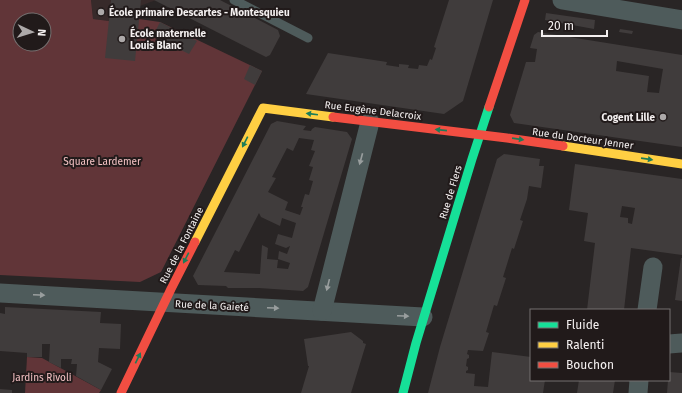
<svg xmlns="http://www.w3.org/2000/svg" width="682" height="393" font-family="'Fira Sans',sans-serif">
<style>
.built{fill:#372a2a}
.green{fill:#613538;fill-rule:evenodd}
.building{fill:#403c3c;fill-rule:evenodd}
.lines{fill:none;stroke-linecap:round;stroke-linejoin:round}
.lane{stroke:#4e5b5b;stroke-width:9}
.street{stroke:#4e5b5b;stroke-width:19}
.fast{stroke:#16e098;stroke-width:9}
.slow{stroke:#ffcf43;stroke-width:9}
.jam{stroke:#f24e42;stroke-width:9}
.oneway{fill:#1c7d59}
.oneway2{fill:#999e9e}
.poi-dot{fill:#ada9a9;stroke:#211a1a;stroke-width:1.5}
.labels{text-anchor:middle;stroke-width:4;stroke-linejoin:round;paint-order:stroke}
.poi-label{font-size:10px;font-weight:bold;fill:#f4f0f0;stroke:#211a1a;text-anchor:start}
.street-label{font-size:10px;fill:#f4f0f0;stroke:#211a1a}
.park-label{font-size:10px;fill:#f4c2c4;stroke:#211a1a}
</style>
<rect width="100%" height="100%" fill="#292525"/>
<!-- built -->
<polygon class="built" points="91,0 156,0 140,6 135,61 109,21 93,19"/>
<!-- green -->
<g class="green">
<path d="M 0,0 L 91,0 L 93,19 L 109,21 L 139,19 L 160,22 L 262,71 L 161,272 L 140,282 L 0,275 ZM 20,20 L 44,20 L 44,44 L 20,44 Z"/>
<polygon points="27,357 42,358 101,390 99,393 25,393"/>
</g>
<!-- building -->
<g class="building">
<polygon points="111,0 141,0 135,61 105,58"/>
<polygon points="154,0 220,0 278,30 280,36 270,55 266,57"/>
<polygon points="449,0 493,0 463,101 444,114 306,94 328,53 387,62 386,65 399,67 399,64 409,65 408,68 418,69 419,65 427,66 430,59 432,60 436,48 434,47"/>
<polygon points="546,13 595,20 594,29 545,20"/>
<polygon points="160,22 197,41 189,54 153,36"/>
<polygon points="620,29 633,31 632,34 619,32"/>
<path d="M 538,32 L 682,55 L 682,147 L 514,123 L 510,115 L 526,62 L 535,62 L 537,49 L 530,48 L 534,35 ZM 617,61 L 663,69 L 659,93 L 647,92 L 649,76 L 616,71 Z"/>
<polygon points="250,65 262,71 255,85 244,79"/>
<path d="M 277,121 L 306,126 L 303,130 L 311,131 L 312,129 L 315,127 L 347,132 L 352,139 L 308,287 L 303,291 L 259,288 L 228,288 L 226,286 L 198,285 L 193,276 L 271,124 ZM 299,138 L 314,140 L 311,150 L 315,151 L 309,166 L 313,167 L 309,180 L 313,181 L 309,195 L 305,194 L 301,207 L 303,207 L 300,215 L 285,210 L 288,202 L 268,192 L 276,178 L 272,177 L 287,148 L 293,151 ZM 259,213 L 261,217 L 280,226 L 282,218 L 296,223 L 292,238 L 278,234 L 275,244 L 286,248 L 290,246 L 287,254 L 279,251 L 278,259 L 290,263 L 288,269 L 277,268 L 278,260 L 267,259 L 268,248 L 262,245 L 260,274 L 224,272 L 235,250 L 239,252 Z"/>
<polygon points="504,154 540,159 539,166 544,166 541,188 529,186 527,199 520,220 523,221 514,249 512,248 503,277 506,278 497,306 494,305 486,332 489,333 483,351 468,350 467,354 469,355 469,358 467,359 466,366 468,367 468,370 466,371 466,373 475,374 474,386 488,387 492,352 531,357 531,380 545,380 543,393 428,393 440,347 497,159"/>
<path d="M 575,164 L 682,179 L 682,255 L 631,248 L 624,310 L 587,310 L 595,243 L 584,241 L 588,213 L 569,210 ZM 622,206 L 635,208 L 632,224 L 628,223 L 628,218 L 620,217 Z"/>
<polygon points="681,258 682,258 682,301 675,300"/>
<polygon points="5,307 101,312 100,323 121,324 120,349 99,348 98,362 112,369 101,390 76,376 77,364 71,364 72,359 61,359 61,368 49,362 50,344 42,344 42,357 27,357 27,353 0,351 0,313 5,314"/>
<polygon points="351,332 363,341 363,343 366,344 351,393 301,393 309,366 308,366 304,339"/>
<polygon points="669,372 682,373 682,393 667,393 668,380 669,380"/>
<polygon points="579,380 615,380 613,393 577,393"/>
<polygon points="0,389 12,390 12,393 0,393"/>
</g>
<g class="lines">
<!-- lane -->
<polyline class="lane" points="234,0 308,38"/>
<!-- street -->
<g class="street">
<polyline points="562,0 682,20"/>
<polyline points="0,293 423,317"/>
<polyline points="647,310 653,267"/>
<polyline points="322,311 370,122"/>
<polyline points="669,344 682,343"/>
<polyline points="638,393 639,380"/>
</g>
<!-- fast -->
<polyline class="fast" points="403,393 416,343 472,159 489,107"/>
<!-- slow -->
<g class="slow">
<polyline points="563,146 682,164"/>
<polyline points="195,242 263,108 333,117"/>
</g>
<!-- jam -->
<g class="jam">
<polyline points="489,107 525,0"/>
<polyline points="333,117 507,138 563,146"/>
<polyline points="121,393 171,289 195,242"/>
</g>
</g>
<!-- one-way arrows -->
<defs><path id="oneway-solid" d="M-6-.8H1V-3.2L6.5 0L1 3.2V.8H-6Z"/></defs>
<g class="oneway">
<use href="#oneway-solid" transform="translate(312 114) rotate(-173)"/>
<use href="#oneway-solid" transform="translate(441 130) rotate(-174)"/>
<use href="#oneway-solid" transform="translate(518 139) rotate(8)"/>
<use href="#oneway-solid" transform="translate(245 142) rotate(117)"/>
<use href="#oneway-solid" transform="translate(647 159) rotate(8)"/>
<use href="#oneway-solid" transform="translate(186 258) rotate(117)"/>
<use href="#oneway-solid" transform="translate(138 358) rotate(-64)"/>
</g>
<g class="oneway2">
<use href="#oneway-solid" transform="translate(361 159) rotate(105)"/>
<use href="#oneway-solid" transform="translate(328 285) rotate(104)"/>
<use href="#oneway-solid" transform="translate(39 295) rotate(3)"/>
<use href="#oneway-solid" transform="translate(273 308) rotate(3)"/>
<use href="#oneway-solid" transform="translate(403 316) rotate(3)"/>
</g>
<!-- markers -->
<g class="poi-dot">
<circle cx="101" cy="12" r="4"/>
<circle cx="122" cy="39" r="4"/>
<circle cx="663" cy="117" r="4"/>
</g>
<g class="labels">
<!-- poi labels -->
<g class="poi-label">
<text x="109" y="16">École primaire Descartes - Montesquieu</text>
<text x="130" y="37">École maternelle<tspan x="130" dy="12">Louis Blanc</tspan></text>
<text x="655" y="121" text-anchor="end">Cogent Lille</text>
</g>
<!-- street labels -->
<g class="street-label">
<text transform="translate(373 110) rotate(7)" y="4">Rue Eugène Delacroix</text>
<text transform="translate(583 138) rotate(8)" y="4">Rue du Docteur Jenner</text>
<text transform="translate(450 192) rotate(-73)" y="4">Rue de Flers</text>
<text transform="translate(181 245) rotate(-63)" y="4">Rue de la Fontaine</text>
<text transform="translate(212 305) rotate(3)" y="4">Rue de la Gaieté</text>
</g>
<!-- park labels -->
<g class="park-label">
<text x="102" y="165">Square Lardemer</text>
<text x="42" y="381">Jardins Rivoli</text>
</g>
</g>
<!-- legend -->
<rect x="530" y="309" width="140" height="72" fill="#211a1a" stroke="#757070"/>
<rect x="538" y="322" width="20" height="6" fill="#16e098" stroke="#757070"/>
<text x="566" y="329" font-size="12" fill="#f4f0f0">Fluide</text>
<rect x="538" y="342" width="20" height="6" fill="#ffcf43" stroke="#757070"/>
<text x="566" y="349" font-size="12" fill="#f4f0f0">Ralenti</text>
<rect x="538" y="362" width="20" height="6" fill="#f24e42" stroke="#757070"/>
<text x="566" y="369" font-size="12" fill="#f4f0f0">Bouchon</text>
<!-- north arrow -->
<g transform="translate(32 32) rotate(94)"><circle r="19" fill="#211a1a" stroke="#757070"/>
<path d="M0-3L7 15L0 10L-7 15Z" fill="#ada9a9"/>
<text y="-6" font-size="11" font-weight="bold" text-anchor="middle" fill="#f4f0f0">N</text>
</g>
<!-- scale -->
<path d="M542 30v6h65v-6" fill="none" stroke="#f4f0f0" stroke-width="2"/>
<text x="548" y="30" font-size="12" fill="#f4f0f0" stroke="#211a1a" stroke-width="3" paint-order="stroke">20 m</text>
</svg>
